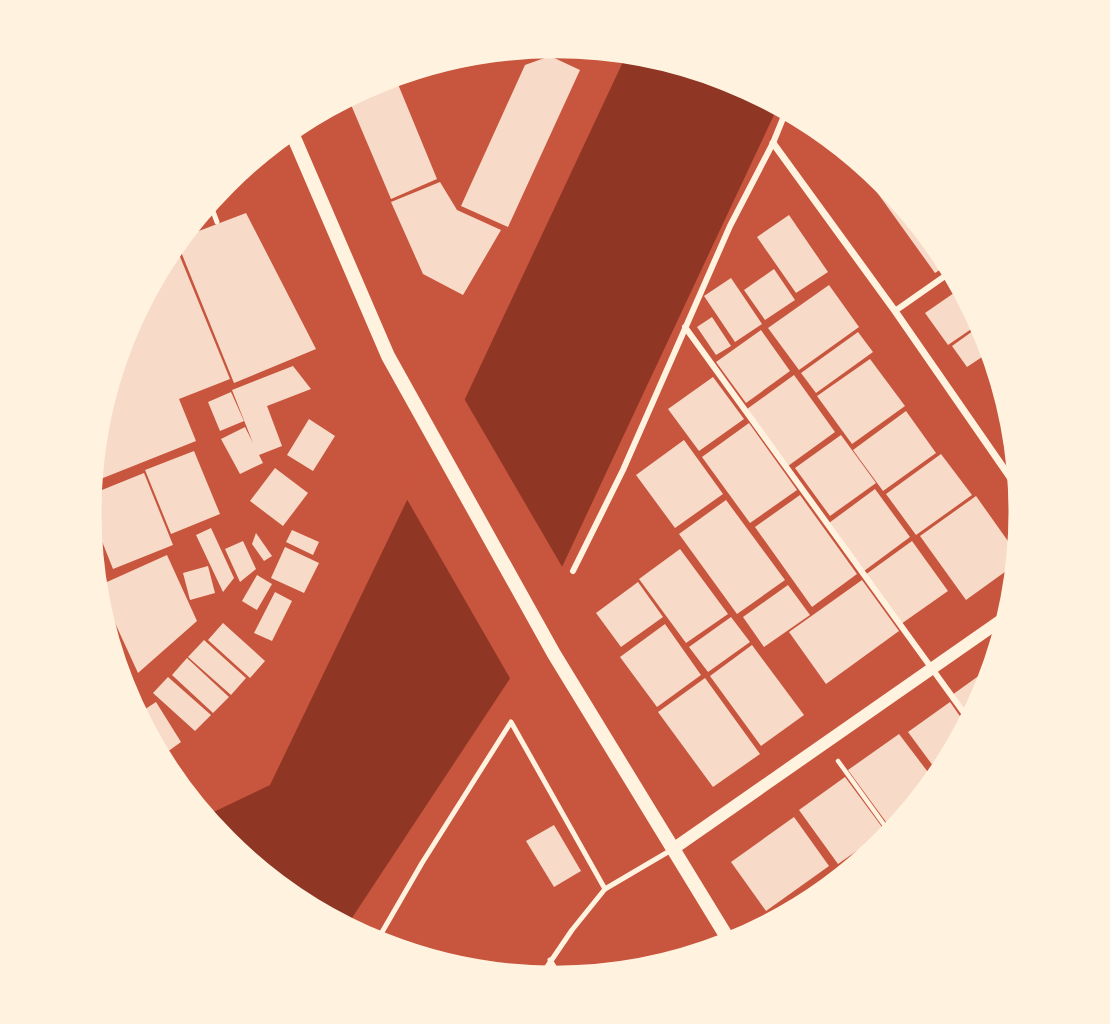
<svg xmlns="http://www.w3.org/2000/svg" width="1110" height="1024" font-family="Inter,sans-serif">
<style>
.water{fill:#8f3625}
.pier{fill:#c8553d}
.building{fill:#f7dbc8}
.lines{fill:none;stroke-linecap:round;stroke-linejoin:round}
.path{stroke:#fff3e0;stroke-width:4.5}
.service{stroke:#fff3e0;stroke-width:5}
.pedestrian{stroke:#fff3e0;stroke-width:6}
.minor{stroke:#fff3e0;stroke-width:7}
.tertiary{stroke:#fff3e0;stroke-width:12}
.secondary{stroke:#fff3e0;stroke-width:14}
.rim{fill:none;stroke:#fff3e0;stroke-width:9}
</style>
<rect width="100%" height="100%" fill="#c8553d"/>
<!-- water -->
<path class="water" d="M 629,49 C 682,55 734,77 780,102 L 509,680 L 344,930 L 294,903 L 222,844 L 201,818 L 270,785 L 423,467 L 464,401 Z"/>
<!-- pier -->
<polygon class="pier" points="462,395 564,570 511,680 405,496 420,465"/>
<!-- building -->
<g class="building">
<polygon points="555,42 567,43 559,58 531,44"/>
<polygon points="550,56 580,70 508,227 461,206 525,65"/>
<polygon points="393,72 437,179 391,199 346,93 376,78"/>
<polygon points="843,145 888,180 946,251 952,262 935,273"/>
<polygon points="440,182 457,210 501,230 463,295 423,274 391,202"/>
<polygon points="246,213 316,349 234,383 175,237 187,224 191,234"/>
<polygon points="789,215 828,272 796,293 757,237"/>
<polygon points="174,242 230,379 179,399 196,441 88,484 94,420 121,332 164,251"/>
<polygon points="774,269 795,300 765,320 744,290"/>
<polygon points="731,278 762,324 735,342 704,296"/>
<polygon points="829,285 859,327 799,370 768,328"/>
<polygon points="964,286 983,321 948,345 925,313"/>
<polygon points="712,317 731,346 716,355 697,327"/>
<polygon points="984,323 994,349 967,367 952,346"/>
<polygon points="761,330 790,371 746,403 716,362"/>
<polygon points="858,332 873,352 816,393 801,373"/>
<polygon points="870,359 905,406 852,444 817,396"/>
<polygon points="293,366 311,389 267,406 282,446 259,455 263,463 240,474 221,439 245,427 253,443 232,390"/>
<polygon points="794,375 835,432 788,466 747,409"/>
<polygon points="713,377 744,419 699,451 668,409"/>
<polygon points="231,392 244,421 220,431 208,402"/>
<polygon points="906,411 936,453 883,491 853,450"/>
<polygon points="309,419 335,436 313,471 287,455"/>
<polygon points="749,423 797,490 750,523 702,457"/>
<polygon points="841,435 876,483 830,516 795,468"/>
<polygon points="684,440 723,494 675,528 636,475"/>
<polygon points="194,451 220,514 171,534 145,470"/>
<polygon points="941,454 972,495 916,535 886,494"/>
<polygon points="275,468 308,493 283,526 250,501"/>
<polygon points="144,473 173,545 113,569 86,501 87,496"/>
<polygon points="875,489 910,537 864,571 829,523"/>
<polygon points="800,495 857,574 812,607 755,527"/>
<polygon points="976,496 1020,558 1020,561 966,600 920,536"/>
<polygon points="726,500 785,580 737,614 679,534"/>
<polygon points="211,528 234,578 223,592 196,535"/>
<polygon points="292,530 319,542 313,555 286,542"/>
<polygon points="256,533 272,556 264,561 252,544"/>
<polygon points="243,541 256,569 240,582 225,549"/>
<polygon points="912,541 948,591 901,624 865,575"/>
<polygon points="285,547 319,563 304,593 271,578"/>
<polygon points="680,549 728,614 686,643 639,579"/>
<polygon points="167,555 197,621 138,673 98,586"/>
<polygon points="208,566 215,593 190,600 183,573"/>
<polygon points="257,575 272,584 257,610 242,601"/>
<polygon points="862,580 899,631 826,684 789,632"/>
<polygon points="638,582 663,617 621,647 596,613"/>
<polygon points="788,585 810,615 764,647 743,617"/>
<polygon points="275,592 292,601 272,641 254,633"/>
<polygon points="93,597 105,620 100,622 94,603"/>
<polygon points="731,617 750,642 708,672 689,647"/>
<polygon points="223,623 265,661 250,678 208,640"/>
<polygon points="665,624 701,675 657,707 620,657"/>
<polygon points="204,640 246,678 231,695 188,657"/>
<polygon points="752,645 804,715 761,746 710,676"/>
<polygon points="187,658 229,697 213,713 172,675"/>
<polygon points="998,662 989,692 973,723 952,695"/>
<polygon points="118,677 133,711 131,712 121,691"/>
<polygon points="168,677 211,715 195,731 153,693"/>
<polygon points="705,678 760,754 713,787 658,712"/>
<polygon points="156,702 181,742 163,755 136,715"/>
<polygon points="950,702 969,729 942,778 908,732"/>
<polygon points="899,734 937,784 922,803 889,826 848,770"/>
<polygon points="845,777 885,831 838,864 799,810"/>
<polygon points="794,817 829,866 766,911 731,862"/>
<polygon points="907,819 908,820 896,834 892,830"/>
<polygon points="554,825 581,871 554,887 526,841"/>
<polygon points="888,835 891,840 887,845 850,875 844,867"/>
<polygon points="836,870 843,880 816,903 775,925 769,917"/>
</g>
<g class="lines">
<!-- path -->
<polyline class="path" points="838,761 893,837"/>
<!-- service -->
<g class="service">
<polyline points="208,198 217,222"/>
<polyline points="374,946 422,863 511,722 605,889"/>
<polyline points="550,960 563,981"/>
<polyline points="538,980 572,930 605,889 673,849"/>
</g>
<!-- pedestrian -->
<g class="pedestrian">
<polyline points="895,311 955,269"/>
<polyline points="685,327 972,724"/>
<polyline points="573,571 623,470 730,226 773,143 788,106"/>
</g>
<!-- minor -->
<polyline class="minor" points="773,143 895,311 1023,496"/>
<!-- tertiary -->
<polyline class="tertiary" points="673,849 1013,612"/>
<!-- secondary -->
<polyline class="secondary" points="289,126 388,356 554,654 733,947"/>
</g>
<!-- crop -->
<path d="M0 0H1110V1024H0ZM97 512a458 458 0 1 1 916 0a458 458 0 1 1-916 0Z" fill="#fff3e0" fill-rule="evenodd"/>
<path class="rim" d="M97 512a458 458 0 1 1 916 0a458 458 0 1 1-916 0Z"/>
</svg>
